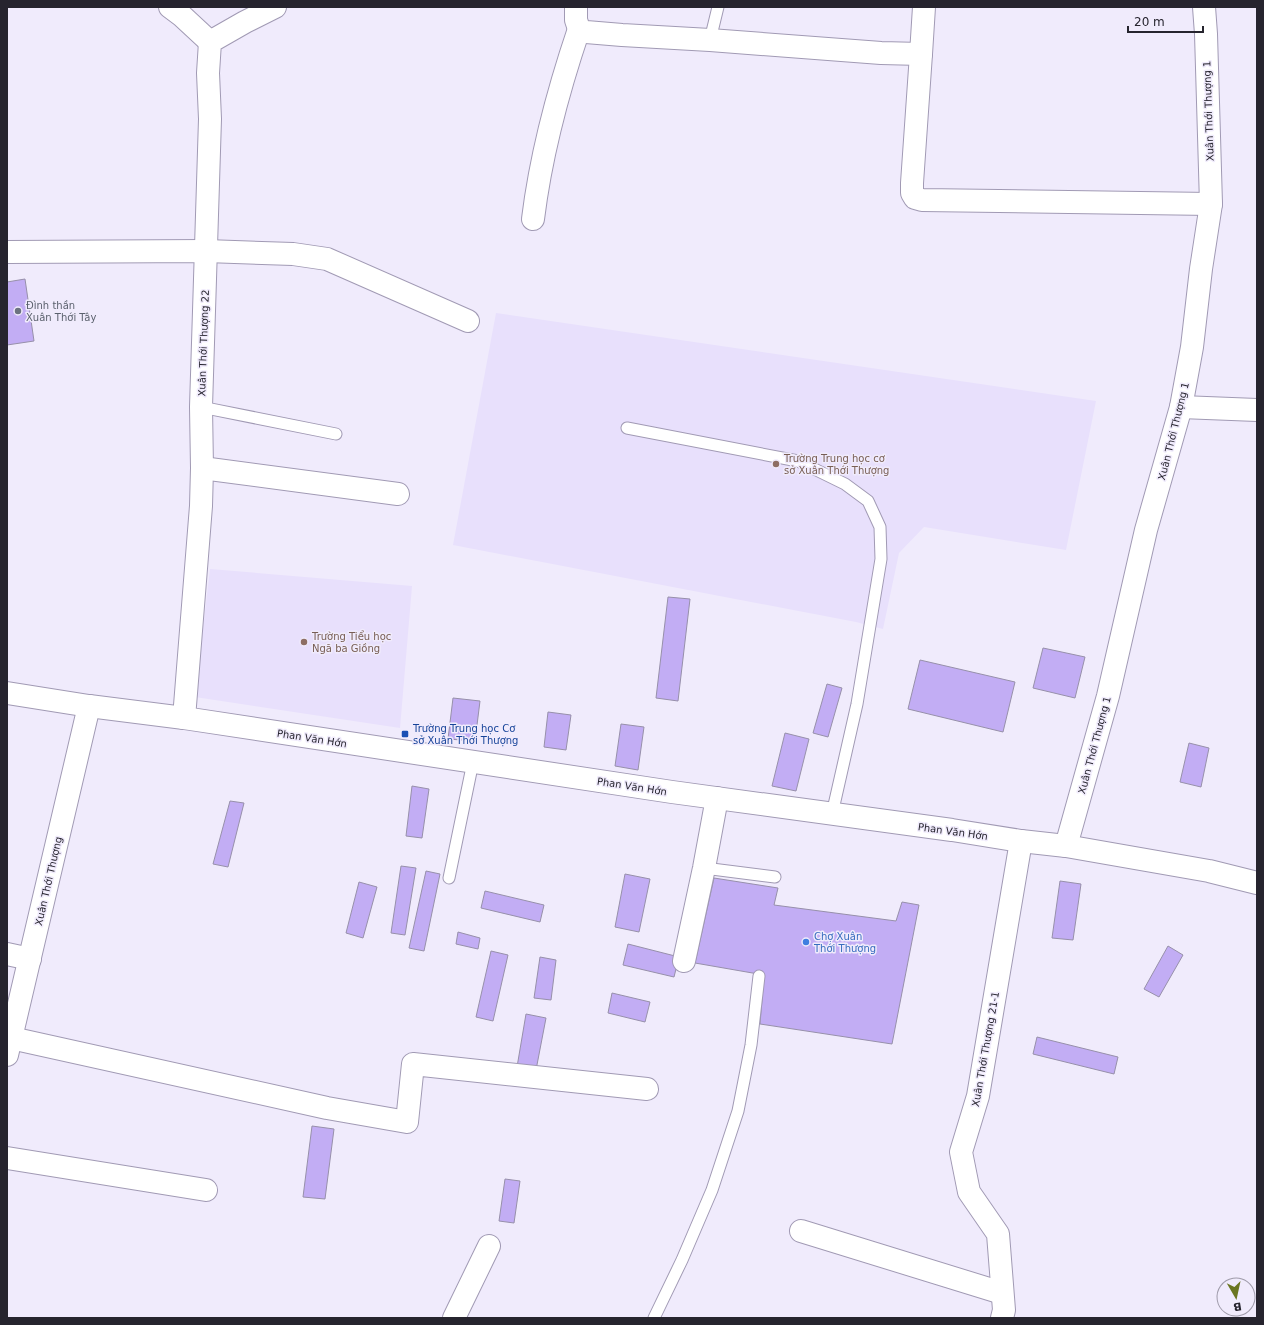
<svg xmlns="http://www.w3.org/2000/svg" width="1264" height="1325" font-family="'DejaVu Sans',sans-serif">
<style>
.built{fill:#e8e0fc}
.building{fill:#c2adf4;stroke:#9790aa}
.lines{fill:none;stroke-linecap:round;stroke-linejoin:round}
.service-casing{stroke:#a19ab4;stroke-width:13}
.minor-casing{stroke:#a19ab4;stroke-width:24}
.secondary-casing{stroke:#a19ab4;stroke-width:24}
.service{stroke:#fff;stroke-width:11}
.minor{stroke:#fff;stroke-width:22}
.secondary{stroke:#fff;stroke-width:22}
.worship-dot{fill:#6b7280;stroke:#f0ebfc;stroke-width:1.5}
.education-dot{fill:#8d6e63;stroke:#f0ebfc;stroke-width:1.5}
.transit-dot{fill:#1a4fb4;stroke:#f0ebfc;stroke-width:1.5}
.shop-dot{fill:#3f7fe0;stroke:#f0ebfc;stroke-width:1.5}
.labels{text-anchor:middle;stroke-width:3;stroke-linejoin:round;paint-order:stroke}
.street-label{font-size:10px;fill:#26242e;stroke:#f0ebfc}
.worship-label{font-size:10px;fill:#5b616d;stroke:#f0ebfc;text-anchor:start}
.education-label{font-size:10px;fill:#785e54;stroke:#f0ebfc;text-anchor:start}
.transit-label{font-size:10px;fill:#164399;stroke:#f0ebfc;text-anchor:start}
.shop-label{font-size:10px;fill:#366cbe;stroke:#f0ebfc;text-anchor:start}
</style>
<rect width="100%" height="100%" fill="#f0ebfc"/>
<!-- built -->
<g class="built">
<polygon points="496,313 1096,401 1066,550 924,527 899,553 883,629 856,622 453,545"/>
<polygon points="210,569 412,586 400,728 195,697"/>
</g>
<!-- building -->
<g class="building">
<polygon points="25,279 34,341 7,345 7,282"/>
<polygon points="668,597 690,599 678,701 656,698"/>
<polygon points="1043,648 1085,657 1075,698 1033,688"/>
<polygon points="920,660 1015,682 1003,732 908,709"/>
<polygon points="827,684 842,688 828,737 813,733"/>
<polygon points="453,698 480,701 475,741 448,739"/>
<polygon points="548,712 571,715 566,750 544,747"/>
<polygon points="621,724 644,727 638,770 615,766"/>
<polygon points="785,733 809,739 796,791 772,786"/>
<polygon points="1189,743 1209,748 1201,787 1180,782"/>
<polygon points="412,786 429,789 422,838 406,836"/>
<polygon points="230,801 244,803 228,867 213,864"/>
<polygon points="401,866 416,868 405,935 391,933"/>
<polygon points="426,871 440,874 424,951 409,948"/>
<polygon points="625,874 650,879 639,932 615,927"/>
<polygon points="714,878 778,888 774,905 896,921 902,902 919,905 892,1044 760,1024 764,975 695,963"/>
<polygon points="1060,881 1081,884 1073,940 1052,938"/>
<polygon points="359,882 377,887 363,938 346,933"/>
<polygon points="485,891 544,905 540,922 481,908"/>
<polygon points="458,932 480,938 478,949 456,944"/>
<polygon points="628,944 679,957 674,977 623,965"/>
<polygon points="1168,946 1183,955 1159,997 1144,989"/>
<polygon points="491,951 508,955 493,1021 476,1017"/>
<polygon points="540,957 556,960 551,1000 534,998"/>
<polygon points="612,993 650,1002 645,1022 608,1013"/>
<polygon points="526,1014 546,1018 536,1070 517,1067"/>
<polygon points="1037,1037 1118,1057 1114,1074 1033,1054"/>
<polygon points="312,1126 334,1129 325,1199 303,1197"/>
<polygon points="505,1179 520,1181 514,1223 499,1221"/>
</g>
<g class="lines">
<defs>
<g id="service">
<polyline points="710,40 718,7"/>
<polyline points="201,407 336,434"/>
<polyline points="627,428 798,461 845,484 868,501 880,527 881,559 857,704 832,814"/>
<polyline points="704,868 775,877"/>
<polyline points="449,878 473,762"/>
<polyline points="654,1318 682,1260 712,1190 738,1111 751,1045 759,976"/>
</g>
<g id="minor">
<polyline points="170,7 182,16 210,42"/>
<polyline points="576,7 576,20 579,29 586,32 622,35 710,40 881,53 921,54 912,183 912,193 915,198 922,200 1211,204"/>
<polyline points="921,54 924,7"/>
<path d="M 533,219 C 541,154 558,91 579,29"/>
<polyline points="7,252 206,251 293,254 327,259 468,321"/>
<polyline points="1181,407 1257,410"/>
<polyline points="202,468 398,494"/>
<polyline points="184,718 201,506 202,468 201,407 210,119 208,73 210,42 245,22 275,7"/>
<polyline points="1066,846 1108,696 1146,530 1181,407 1192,347 1201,269 1211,204 1206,34 1204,7"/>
<polyline points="7,954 30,959"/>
<polyline points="684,961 704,868 717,798"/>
<polyline points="11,1038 327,1108 407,1122 413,1064 647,1089"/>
<polyline points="7,1055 89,706"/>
<polyline points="7,1158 206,1190"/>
<polyline points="801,1231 1002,1293"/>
<polyline points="454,1318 489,1246"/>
<polyline points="1002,1318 1004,1310 998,1234 969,1192 961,1152 978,1096 1021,841"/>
</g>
<polyline id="secondary" points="7,693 89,706 184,718 672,792 952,830 1021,841 1066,846 1209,871 1257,883"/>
</defs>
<!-- service casing -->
<use href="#service" class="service-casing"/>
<!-- minor casing -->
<use href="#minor" class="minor-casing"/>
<!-- secondary casing -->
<use href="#secondary" class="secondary-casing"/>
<!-- service -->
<use href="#service" class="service"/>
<!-- minor -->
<use href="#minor" class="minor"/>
<!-- secondary -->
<use href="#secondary" class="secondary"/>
</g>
<!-- markers -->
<circle class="worship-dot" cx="18" cy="311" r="4"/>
<g class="education-dot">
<circle cx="776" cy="464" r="4"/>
<circle cx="304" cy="642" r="4"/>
</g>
<rect class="transit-dot" x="401" y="730" width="8" height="8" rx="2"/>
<circle class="shop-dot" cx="806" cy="942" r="4"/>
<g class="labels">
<!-- street labels -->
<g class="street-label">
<text transform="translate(1208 111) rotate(-92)" y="4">Xuân Thới Thượng 1</text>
<text transform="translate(203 343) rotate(-88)" y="4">Xuân Thới Thượng 22</text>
<text transform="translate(1173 431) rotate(-76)" y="4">Xuân Thới Thượng 1</text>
<text transform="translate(312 738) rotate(9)" y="4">Phan Văn Hớn</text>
<text transform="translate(1094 745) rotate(-75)" y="4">Xuân Thới Thượng 1</text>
<text transform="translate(632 786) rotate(9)" y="4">Phan Văn Hớn</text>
<text transform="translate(953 831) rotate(8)" y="4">Phan Văn Hớn</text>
<text transform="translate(48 881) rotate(-77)" y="4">Xuân Thới Thượng</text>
<text transform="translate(985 1049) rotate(-80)" y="4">Xuân Thới Thượng 21-1</text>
</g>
<!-- worship labels -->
<g class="worship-label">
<text x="26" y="309">Đình thần<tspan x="26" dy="12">Xuân Thới Tây</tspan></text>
</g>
<!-- education labels -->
<g class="education-label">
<text x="784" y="462">Trường Trung học cơ<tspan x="784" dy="12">sở Xuân Thới Thượng</tspan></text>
<text x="312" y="640">Trường Tiểu học<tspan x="312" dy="12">Ngã ba Giồng</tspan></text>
</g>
<!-- transit labels -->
<g class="transit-label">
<text x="413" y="732">Trường Trung học Cơ<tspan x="413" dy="12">sở Xuân Thới Thượng</tspan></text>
</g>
<!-- shop labels -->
<g class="shop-label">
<text x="814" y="940">Chợ Xuân<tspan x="814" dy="12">Thới Thượng</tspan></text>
</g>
</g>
<!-- border -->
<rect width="1264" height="1325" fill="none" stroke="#26242e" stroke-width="16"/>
<!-- north arrow -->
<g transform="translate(1236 1297) rotate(171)"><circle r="19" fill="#f0ebfc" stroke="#9f9baa"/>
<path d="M0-3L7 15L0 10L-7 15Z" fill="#6b7621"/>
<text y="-6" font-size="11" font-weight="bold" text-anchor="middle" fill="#26242e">B</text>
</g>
<!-- scale -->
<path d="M1128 26v6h75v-6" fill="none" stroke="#26242e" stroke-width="2"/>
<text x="1134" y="26" font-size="12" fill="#26242e" stroke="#f0ebfc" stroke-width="3" paint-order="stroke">20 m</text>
</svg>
